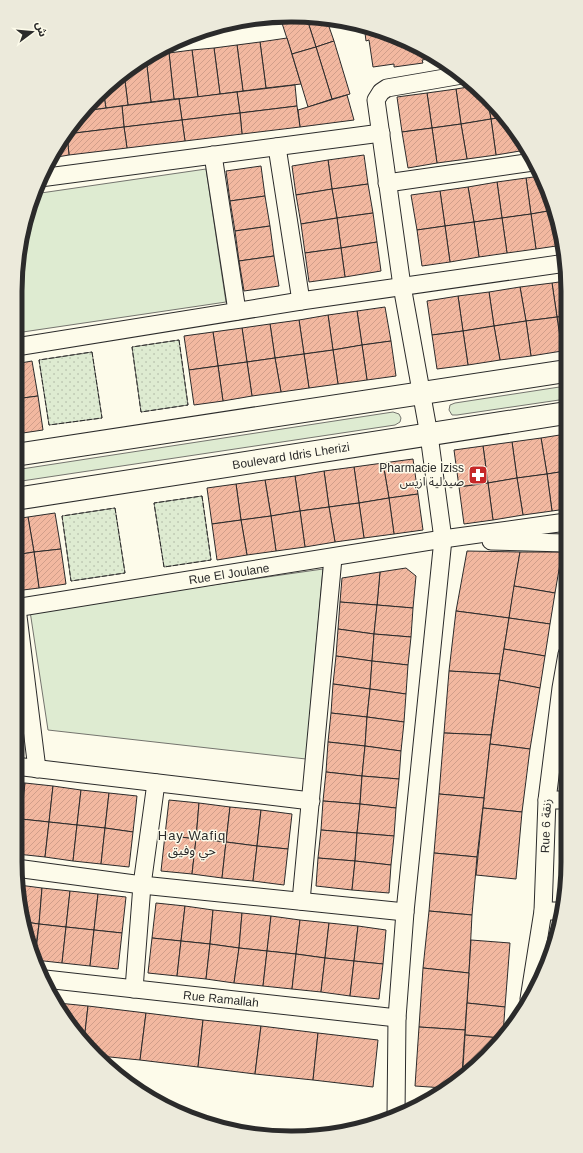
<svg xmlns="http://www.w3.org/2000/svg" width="583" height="1153" font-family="Arial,'Noto Sans Arabic',sans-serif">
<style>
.grass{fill:#deebd1;stroke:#74746e}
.garden{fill:url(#garden-dots);stroke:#74746e}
.building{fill:url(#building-hatch);stroke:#2b2b2b}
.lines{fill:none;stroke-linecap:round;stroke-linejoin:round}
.minor-casing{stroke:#2b2b2b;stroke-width:19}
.secondary-casing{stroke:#2b2b2b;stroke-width:24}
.minor{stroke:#fdfbea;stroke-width:17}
.secondary{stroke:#fdfbea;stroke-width:22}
.fence{stroke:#2b2b2b;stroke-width:1;stroke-dasharray:5 2;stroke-linecap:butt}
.labels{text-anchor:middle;stroke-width:3;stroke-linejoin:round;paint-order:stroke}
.street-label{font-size:12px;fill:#2b2b2b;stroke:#fdfbea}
.poi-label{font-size:12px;fill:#2b2b2b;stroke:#fdfbea;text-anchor:end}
.neighbourhood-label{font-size:13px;letter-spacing:1px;fill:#2b2b2b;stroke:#fdfbea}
.rim{fill:none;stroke:#2b2b2b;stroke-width:5}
</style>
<defs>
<pattern id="garden-dots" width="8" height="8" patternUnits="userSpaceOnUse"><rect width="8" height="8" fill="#deebd1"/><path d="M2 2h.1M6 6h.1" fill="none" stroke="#bfcab4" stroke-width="1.8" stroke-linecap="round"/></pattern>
<pattern id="building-hatch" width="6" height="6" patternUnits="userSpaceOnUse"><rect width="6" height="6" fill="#f2b8a0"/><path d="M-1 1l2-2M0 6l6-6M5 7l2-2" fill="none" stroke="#d09e8a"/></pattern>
</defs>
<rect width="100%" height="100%" fill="#fdfbea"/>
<!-- grass -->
<g class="grass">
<polygon points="206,169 226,302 16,333 16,274 24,220 34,194"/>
<polygon points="566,386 566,399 457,415 452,415 449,410 450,405 455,403"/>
<polygon points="393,412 399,414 401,418 400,422 395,425 15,482 15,470"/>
<polygon points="323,569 306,759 48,730 30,611"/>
</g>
<!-- garden -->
<g class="garden">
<polygon points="179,340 188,405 141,412 132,347"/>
<polygon points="92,352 102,418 49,425 39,360"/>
<polygon points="202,496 211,560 164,567 154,503"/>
<polygon points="115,508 125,573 71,581 62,516"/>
</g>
<!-- building -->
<g class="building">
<polygon points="306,16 326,18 334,41 316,47"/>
<polygon points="306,16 316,47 292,54 280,17"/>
<polygon points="364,25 414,43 436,58 422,60 423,63 394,67 394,64 373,67 369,40 366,41"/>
<polygon points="287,38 301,84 266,88 260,42"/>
<polygon points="334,41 350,94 332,99 316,47"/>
<polygon points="260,42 266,88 243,91 237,45"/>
<polygon points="237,45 243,91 220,94 214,48"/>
<polygon points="316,47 332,99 308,107 292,54"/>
<polygon points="214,48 220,94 198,97 192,50"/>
<polygon points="192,50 198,97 174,99 169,53"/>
<polygon points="169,53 174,99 151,102 146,57 148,56"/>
<polygon points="146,57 151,102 128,105 124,73"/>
<polygon points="124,73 128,105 106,108 103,90 109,84"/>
<polygon points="295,85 297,106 240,113 237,92"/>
<polygon points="474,86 488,101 491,119 461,124 456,89"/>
<polygon points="456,89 461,124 432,128 427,93"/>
<polygon points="103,90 106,108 84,111"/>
<polygon points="237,92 240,113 182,120 179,99"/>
<polygon points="427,93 432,128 402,132 397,97"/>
<polygon points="347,95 354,120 300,127 298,110"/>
<polygon points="179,99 182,120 124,127 122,106"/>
<polygon points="488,101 505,117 491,119"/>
<polygon points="122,106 124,127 67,134 66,132 72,123 84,111"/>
<polygon points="297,106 300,127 242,134 240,113"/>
<polygon points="240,113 242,134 185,141 182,120"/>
<polygon points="505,117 511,123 526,150 496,155 491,119"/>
<polygon points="491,119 496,155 467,159 461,124"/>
<polygon points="182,120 185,141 127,148 124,127"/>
<polygon points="461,124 467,159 437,163 432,128"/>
<polygon points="124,127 127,148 69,155 67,134"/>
<polygon points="432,128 437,163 408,168 402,132"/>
<polygon points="65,134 67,134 69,155 51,158"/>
<polygon points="364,155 368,184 332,189 328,160"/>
<polygon points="328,160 332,189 296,195 292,166"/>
<polygon points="261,166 265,196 230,201 226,171"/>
<polygon points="541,176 547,185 554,210 531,214 526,178"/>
<polygon points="526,178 531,214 502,218 497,182"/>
<polygon points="497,182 502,218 474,222 468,187"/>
<polygon points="368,184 373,213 337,218 332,189"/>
<polygon points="468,187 474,222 445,226 440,191"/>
<polygon points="332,189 337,218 301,224 296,195"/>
<polygon points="440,191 445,226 417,230 411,195"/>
<polygon points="265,196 270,226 235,231 230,201"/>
<polygon points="554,210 563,245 536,249 531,214"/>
<polygon points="373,213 377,242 341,248 337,218"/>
<polygon points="531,214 536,249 507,253 502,218"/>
<polygon points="337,218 341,248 305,253 301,224"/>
<polygon points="502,218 507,253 479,257 474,222"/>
<polygon points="474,222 479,257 450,262 445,226"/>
<polygon points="270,226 274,256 239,261 235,231"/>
<polygon points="445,226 450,262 422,266 417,230"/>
<polygon points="377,242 381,271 345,277 341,248"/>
<polygon points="341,248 345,277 309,282 305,253"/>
<polygon points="274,256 279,286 244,291 239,261"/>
<polygon points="566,281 566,316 557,317 552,283"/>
<polygon points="552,283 557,317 526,321 520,287"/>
<polygon points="520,287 526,321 494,326 489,292"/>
<polygon points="489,292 494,326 463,331 458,296"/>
<polygon points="458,296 463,331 432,335 427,301"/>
<polygon points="385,307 391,341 362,345 357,311"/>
<polygon points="357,311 362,345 333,350 328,315"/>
<polygon points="328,315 333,350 304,354 299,320"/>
<polygon points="566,316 566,351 562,351 557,317"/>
<polygon points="557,317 562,351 531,356 526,321"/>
<polygon points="299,320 304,354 275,358 270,324"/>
<polygon points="526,321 531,356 500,360 494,326"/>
<polygon points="270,324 275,358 247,362 242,328"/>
<polygon points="494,326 500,360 468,365 463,331"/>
<polygon points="242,328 247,362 218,366 213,332"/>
<polygon points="463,331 468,365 437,369 432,335"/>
<polygon points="213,332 218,366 189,370 184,336"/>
<polygon points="391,341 396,376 367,380 362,345"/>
<polygon points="362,345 367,380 338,384 333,350"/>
<polygon points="333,350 338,384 309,388 304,354"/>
<polygon points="304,354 309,388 281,392 275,358"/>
<polygon points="275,358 281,392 252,396 247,362"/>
<polygon points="32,361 38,396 15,399 15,364"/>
<polygon points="247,362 252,396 223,401 218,366"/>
<polygon points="218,366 223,401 194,405 189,370"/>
<polygon points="38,396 43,430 16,434 15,399"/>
<polygon points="566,434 566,471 547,474 541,438"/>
<polygon points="541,438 547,474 517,478 512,442"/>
<polygon points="512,442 517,478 488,483 483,446"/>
<polygon points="483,446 488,483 459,487 454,450"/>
<polygon points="413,459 418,494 389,498 383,463"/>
<polygon points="383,463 389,498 359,503 354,467"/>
<polygon points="354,467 359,503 329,507 324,471"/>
<polygon points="324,471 329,507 300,511 295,476"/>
<polygon points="566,471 566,509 552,511 547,474"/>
<polygon points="547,474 552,511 523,515 517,478"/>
<polygon points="295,476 300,511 271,516 265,480"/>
<polygon points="517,478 523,515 493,520 488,483"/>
<polygon points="265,480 271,516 241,520 236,484"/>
<polygon points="488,483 493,520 464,524 459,487"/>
<polygon points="236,484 241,520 212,524 207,488"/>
<polygon points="418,494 423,530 394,534 389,498"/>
<polygon points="389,498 394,534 364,538 359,503"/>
<polygon points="359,503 364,538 335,542 329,507"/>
<polygon points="329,507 335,542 305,547 300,511"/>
<polygon points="300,511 305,547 276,551 271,516"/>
<polygon points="55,513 61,549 34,552 28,517"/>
<polygon points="271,516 276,551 247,555 241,520"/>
<polygon points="28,517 34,552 15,555 15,519"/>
<polygon points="241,520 247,555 217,560 212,524"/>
<polygon points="61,549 66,584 39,588 34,552"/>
<polygon points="467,551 520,552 509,618 456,611"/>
<polygon points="34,552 39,588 15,591 15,555"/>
<polygon points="520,552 562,552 555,593 514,586"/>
<polygon points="406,568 416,576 413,608 377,605 380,572"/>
<polygon points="380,572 377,605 340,602 342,578"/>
<polygon points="514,586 555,593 550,624 509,618"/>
<polygon points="340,602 377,605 374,634 338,629"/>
<polygon points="377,605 413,608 411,637 374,634"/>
<polygon points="456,611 509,618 500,674 449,671"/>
<polygon points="509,618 550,624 545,656 504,649"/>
<polygon points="338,629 374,634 372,661 336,656"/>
<polygon points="374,634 411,637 408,665 372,661"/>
<polygon points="504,649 545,656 540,688 499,680"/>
<polygon points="336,656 372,661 370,689 333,684"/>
<polygon points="372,661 408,665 406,694 370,689"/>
<polygon points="449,671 500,674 491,735 444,733"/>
<polygon points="499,680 540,688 530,749 490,744"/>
<polygon points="333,684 370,689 367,717 331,713"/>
<polygon points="370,689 406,694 404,722 367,717"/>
<polygon points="15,704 19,730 15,731"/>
<polygon points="331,713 367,717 365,746 328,742"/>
<polygon points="367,717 404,722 401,751 365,746"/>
<polygon points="444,733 491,735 484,798 439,794"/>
<polygon points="328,742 365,746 362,776 326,772"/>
<polygon points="490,744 530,749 522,812 483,808"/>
<polygon points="365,746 401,751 399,779 362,776"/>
<polygon points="326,772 362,776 360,804 323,801"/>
<polygon points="362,776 399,779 396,808 360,804"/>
<polygon points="15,782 25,783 21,819 15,818"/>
<polygon points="25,783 53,786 49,822 21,819"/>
<polygon points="53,786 81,790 77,825 49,822"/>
<polygon points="81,790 109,793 105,828 77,825"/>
<polygon points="109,793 137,796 133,832 105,828"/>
<polygon points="439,794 484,798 477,857 434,853"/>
<polygon points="169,800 199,803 196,839 165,835"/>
<polygon points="323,801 360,804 357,833 321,830"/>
<polygon points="199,803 230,807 226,842 196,839"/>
<polygon points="360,804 396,808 394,836 357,833"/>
<polygon points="230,807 261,810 257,846 226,842"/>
<polygon points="483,808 522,812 516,879 476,875"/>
<polygon points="261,810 292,814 288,849 257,846"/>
<rect x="562" y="817" width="5" height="37"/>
<polygon points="15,818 21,819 17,854 15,854"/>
<polygon points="21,819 49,822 45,857 17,854"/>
<polygon points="49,822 77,825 73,861 45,857"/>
<polygon points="77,825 105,828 101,864 73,861"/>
<polygon points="105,828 133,832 129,867 101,864"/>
<polygon points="321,830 357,833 355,861 318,858"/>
<polygon points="357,833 394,836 391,865 355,861"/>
<polygon points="165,835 196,839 192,874 161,871"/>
<polygon points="196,839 226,842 222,878 192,874"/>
<polygon points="226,842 257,846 253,881 222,878"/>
<polygon points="257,846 288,849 284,885 253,881"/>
<polygon points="434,853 477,857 472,915 429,911"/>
<polygon points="562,854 567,854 567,879 566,891 562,891"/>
<polygon points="318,858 355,861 352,890 316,886"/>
<polygon points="355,861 391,865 389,893 352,890"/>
<polygon points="19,885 42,888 39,924 25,922"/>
<polygon points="42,888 70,891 66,927 39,924"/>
<polygon points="70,891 98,894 94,930 66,927"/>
<polygon points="98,894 126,897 122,933 94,930"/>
<polygon points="156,903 185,906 181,941 152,938"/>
<polygon points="185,906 213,910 210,944 181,941"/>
<polygon points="213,910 242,913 239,948 210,944"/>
<polygon points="429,911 472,915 469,973 423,968"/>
<polygon points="242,913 271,916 267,951 239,948"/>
<polygon points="271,916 300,920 296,954 267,951"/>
<polygon points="300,920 329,923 325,958 296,954"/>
<polygon points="25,922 39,924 34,959 30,951"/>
<polygon points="329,923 358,926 354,961 325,958"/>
<polygon points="39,924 66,927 62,963 35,960"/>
<polygon points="358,926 386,930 383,964 354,961"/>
<polygon points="66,927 94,930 90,966 62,963"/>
<polygon points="94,930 122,933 118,969 90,966"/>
<polygon points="152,938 181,941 177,976 148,973"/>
<polygon points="471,940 510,943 505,1007 467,1003"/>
<polygon points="181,941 210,944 206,979 177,976"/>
<polygon points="210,944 239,948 234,983 206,979"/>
<polygon points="239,948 267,951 263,986 234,983"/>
<polygon points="267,951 296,954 292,989 263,986"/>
<polygon points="296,954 325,958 321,992 292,989"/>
<polygon points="325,958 354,961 350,996 321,992"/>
<polygon points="354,961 383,964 379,999 350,996"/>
<polygon points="423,968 469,973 465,1030 419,1027"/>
<polygon points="58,1003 88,1006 84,1041 72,1030"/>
<polygon points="467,1003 505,1007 503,1035 501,1038 465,1035"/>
<polygon points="88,1006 146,1013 140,1060 100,1056 84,1041"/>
<polygon points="146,1013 203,1020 198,1067 140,1060"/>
<polygon points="203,1020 261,1026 255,1074 198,1067"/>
<polygon points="261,1026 318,1033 313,1080 255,1074"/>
<polygon points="419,1027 465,1030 462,1075 444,1088 415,1086"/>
<polygon points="318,1033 378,1040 373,1087 313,1080"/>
<polygon points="465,1035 501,1038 487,1057 472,1068 463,1067"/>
<polygon points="463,1067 472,1068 462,1075"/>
</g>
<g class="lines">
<defs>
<g id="minor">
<polyline points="277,147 301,301"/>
<polyline points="213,155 237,311"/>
<polyline points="40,178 381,133"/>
<polyline points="387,183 533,162"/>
<polyline points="16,347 301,301 566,263"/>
<polyline points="491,541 566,543"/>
<polyline points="15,608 443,539 566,522"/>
<polyline points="17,608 37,769"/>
<polyline points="15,766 311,801"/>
<polyline points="547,800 567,800"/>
<polyline points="16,868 142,885 405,912"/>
<polyline points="301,901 333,558"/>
<polyline points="543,911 562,911"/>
<polyline points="45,979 397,1018"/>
<polyline points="134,989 142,885 156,783"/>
<polyline points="529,999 543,911 547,800 561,688 567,654"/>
<polyline points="396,1115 397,1018 405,912 443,539 429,435 402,286 376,100 381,92 387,88 462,75"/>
</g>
<g id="secondary">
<polyline points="15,455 566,371"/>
<polyline points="15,499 566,413"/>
</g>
</defs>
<!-- minor casing -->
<use href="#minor" class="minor-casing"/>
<!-- secondary casing -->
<use href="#secondary" class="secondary-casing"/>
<!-- minor -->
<use href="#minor" class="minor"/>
<!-- secondary -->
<use href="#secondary" class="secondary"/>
<!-- fence -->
<g class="fence">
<polygon points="179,340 188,405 141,412 132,347"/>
<polygon points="92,352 102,418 49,425 39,360"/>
<polygon points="202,496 211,560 164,567 154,503"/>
<polygon points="115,508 125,573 71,581 62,516"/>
</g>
</g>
<!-- icons -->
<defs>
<symbol id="pharmacy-square" viewBox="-11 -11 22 22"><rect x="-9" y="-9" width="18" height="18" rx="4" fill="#c62828" stroke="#fdfbea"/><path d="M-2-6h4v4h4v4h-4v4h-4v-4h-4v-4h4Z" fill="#fff"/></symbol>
</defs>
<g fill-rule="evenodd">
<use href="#pharmacy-square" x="467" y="464" width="22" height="22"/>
</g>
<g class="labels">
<!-- street labels -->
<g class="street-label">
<text transform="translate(291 456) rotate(-9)" y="4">Boulevard Idris Lherizi</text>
<text transform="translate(229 574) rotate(-9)" y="4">Rue El Joulane</text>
<text transform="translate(546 826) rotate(-88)" y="4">Rue 6 زنقة</text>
<text transform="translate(221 999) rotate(6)" y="4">Rue Ramallah</text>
</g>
<!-- poi labels -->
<g class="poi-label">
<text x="464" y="472">Pharmacie Iziss<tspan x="464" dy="14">صيدلية ازيس</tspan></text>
</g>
<!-- neighbourhood labels -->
<g class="neighbourhood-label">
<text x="192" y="840">Hay Wafiq<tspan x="192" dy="15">حي وفيق</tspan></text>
</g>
</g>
<!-- crop -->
<path d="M0 0H583V1153H0ZM291 22H292A269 269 0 0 1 561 291V862A269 269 0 0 1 292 1131H291A269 269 0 0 1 22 862V291A269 269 0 0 1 291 22Z" fill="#eceadb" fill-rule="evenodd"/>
<path class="rim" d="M291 22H292A269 269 0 0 1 561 291V862A269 269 0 0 1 292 1131H291A269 269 0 0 1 22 862V291A269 269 0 0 1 291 22Z"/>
<!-- north arrow -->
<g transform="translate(32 32) rotate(74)" stroke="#fdfbea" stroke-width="3" paint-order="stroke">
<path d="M0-3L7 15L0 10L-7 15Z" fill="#2b2b2b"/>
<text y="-6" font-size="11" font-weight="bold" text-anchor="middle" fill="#2b2b2b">ش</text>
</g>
</svg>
